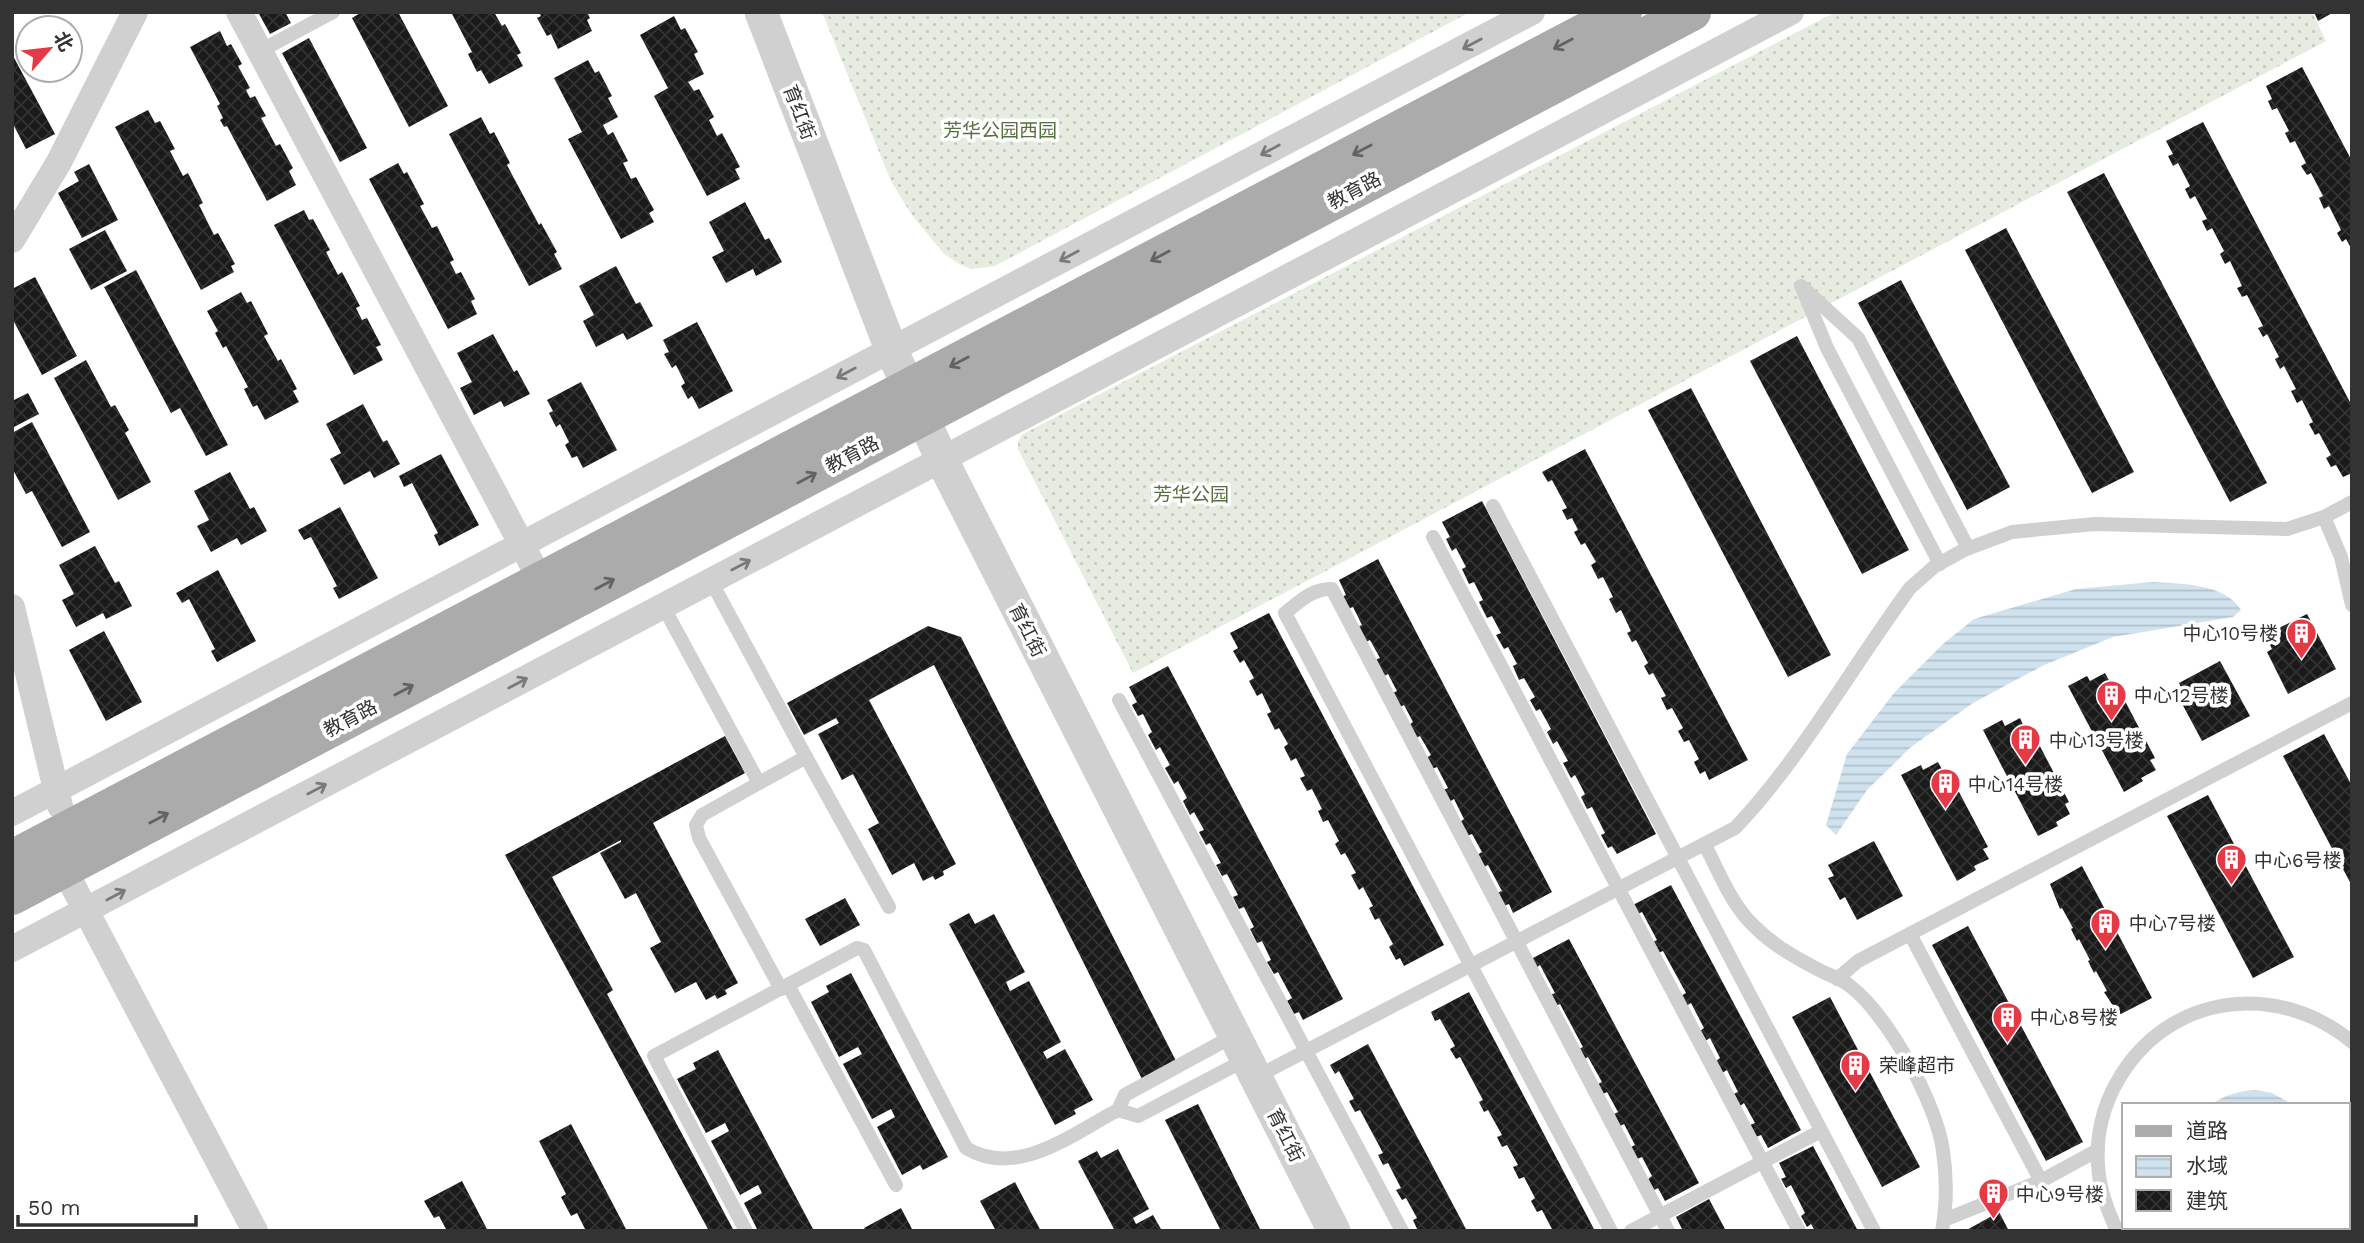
<svg xmlns="http://www.w3.org/2000/svg" width="2364" height="1243" font-family="'Work Sans','Noto Sans SC',sans-serif">
<style>
.grass{fill:url(#grass-dots)}
.water{fill:url(#water-rules)}
.building{fill:url(#building-cross-hatch)}
.lines{fill:none;stroke-linecap:round;stroke-linejoin:round}
.service{stroke:#d0d0d0;stroke-width:14}
.minor{stroke:#d0d0d0;stroke-width:26}
.tertiary{stroke:#d0d0d0;stroke-width:33}
.primary{stroke:#ababab;stroke-width:38}
.oneway{stroke:#7a7a7a}
.oneway2{stroke:#636363}
.labels{text-anchor:middle;stroke-width:7;stroke-linejoin:round;paint-order:stroke}
.street-label{font-size:19px;fill:#333;stroke:#fff}
.park-label{font-size:19px;fill:#56703f;stroke:#fff}
.poi-label{font-size:19px;fill:#333;stroke:#fff;text-anchor:start}
</style>
<defs>
<pattern id="grass-dots" width="8" height="8" patternUnits="userSpaceOnUse" patternTransform="scale(1.75)"><rect width="8" height="8" fill="#e6ecdf"/><path d="M2 2h.1M6 6h.1" fill="none" stroke="#c6cbc0" stroke-width="1.8" stroke-linecap="round"/></pattern>
<pattern id="water-rules" width="6" height="5" patternUnits="userSpaceOnUse" patternTransform="scale(1.75)"><rect width="6" height="5" fill="#cfe2ee"/><path d="M0 2.5h6" fill="none" stroke="#b2c2cd"/></pattern>
<pattern id="building-cross-hatch" width="8" height="8" patternUnits="userSpaceOnUse" patternTransform="scale(1.75)"><rect width="8" height="8" fill="#1a1a1a"/><path d="M0 0l8 8M0 8l8-8" fill="none" stroke="#333"/></pattern>
</defs>
<rect width="100%" height="100%" fill="#fff"/>
<!-- grass -->
<g class="grass">
<polygon points="822,12 1470,12 995,266 971,269 959,264 944,254 911,214 891,181"/>
<polygon points="1836,12 2312,12 2326,41 1133,673 1018,449 1018,442 1023,434"/>
</g>
<!-- water -->
<g class="water">
<path d="M 2153,582 C 2180,584 2225,583 2241,610 L 2233,617 L 2113,637 L 2044,665 L 1973,703 L 1911,747 L 1867,790 L 1836,835 L 1826,825 L 1847,754 L 1894,693 L 1943,644 L 1974,619 L 2076,589 Z"/>
<path d="M 2256,1090 L 2272,1093 L 2294,1105 L 2210,1105 C 2225,1095 2238,1091 2256,1090 Z"/>
</g>
<!-- building -->
<g class="building">
<polygon points="258,12 285,12 291,23 270,34"/>
<polygon points="362,12 398,12 448,106 409,127 352,18"/>
<polygon points="451,12 494,12 502,26 505,24 521,53 517,55 523,66 489,84 481,70 477,72 468,54 472,52"/>
<polygon points="539,12 587,12 590,18 587,20 592,31 558,49 551,34 547,36 537,18 541,16"/>
<polygon points="2314,12 2334,12 2318,21"/>
<polygon points="674,16 681,30 685,28 698,52 694,54 704,74 688,82 694,91 699,89 714,117 709,120 717,136 722,133 740,167 735,169 740,179 707,196 654,96 668,88 640,35"/>
<polygon points="220,31 227,46 231,44 242,64 238,66 250,88 246,90 250,98 255,96 266,116 261,118 276,146 280,144 293,168 289,171 296,185 267,201 227,126 224,127 220,120 223,118 217,106 220,104 190,47"/>
<polygon points="309,38 367,148 340,162 282,53"/>
<polygon points="12,54 55,134 26,149 12,122"/>
<polygon points="588,60 595,73 599,71 612,96 608,98 618,117 603,125 608,135 613,132 628,161 623,163 631,179 636,177 654,210 649,213 654,222 621,239 568,139 582,132 554,78"/>
<polygon points="2302,67 2352,161 2352,250 2346,239 2342,242 2337,233 2341,230 2329,206 2324,209 2319,198 2323,196 2311,173 2307,175 2301,166 2306,163 2295,141 2290,143 2285,133 2289,131 2277,108 2272,110 2268,101 2272,99 2266,86"/>
<polygon points="148,110 155,123 160,121 175,149 170,151 183,176 188,173 203,203 199,205 214,235 218,233 235,264 231,266 234,272 201,290 115,127"/>
<polygon points="481,117 490,134 494,132 510,163 507,165 539,225 541,223 557,252 554,254 562,269 529,286 449,134"/>
<polygon points="2203,122 2352,406 2352,473 2343,477 2336,465 2331,467 2326,458 2331,455 2319,433 2315,435 2309,424 2313,422 2302,400 2297,403 2291,391 2296,389 2284,366 2280,369 2275,359 2279,357 2267,334 2263,337 2258,328 2263,326 2247,295 2242,297 2237,288 2242,286 2230,261 2225,264 2220,254 2224,251 2212,228 2207,231 2202,221 2207,219 2195,196 2190,199 2185,189 2190,186 2178,163 2173,166 2168,156 2173,154 2166,141"/>
<polygon points="398,163 404,174 407,172 424,204 420,206 432,228 437,226 454,260 450,262 456,274 461,272 475,299 471,301 477,314 448,329 369,179"/>
<polygon points="89,164 118,220 82,238 58,193 79,181 74,172"/>
<polygon points="2104,173 2267,483 2230,502 2067,192"/>
<polygon points="745,202 765,240 769,238 782,262 756,276 753,269 726,283 712,257 724,251 709,222"/>
<polygon points="304,210 309,220 313,219 330,250 326,252 338,275 342,272 360,306 356,308 362,320 367,318 381,345 376,347 383,360 354,375 274,225"/>
<polygon points="2006,228 2134,472 2092,493 1965,250"/>
<polygon points="105,230 127,271 91,290 69,249"/>
<polygon points="616,266 636,304 640,302 653,326 627,340 623,333 596,347 583,321 594,315 579,286"/>
<polygon points="136,270 228,445 206,456 180,408 171,413 104,287"/>
<polygon points="35,277 77,356 42,375 12,318 12,289"/>
<polygon points="1901,280 2010,487 1967,510 1858,303"/>
<polygon points="241,292 247,303 251,301 268,334 264,336 278,361 281,359 297,389 293,391 299,402 265,420 257,405 253,407 244,389 248,387 226,346 223,348 215,333 218,331 207,311"/>
<polygon points="697,322 733,391 699,409 692,396 688,399 681,386 685,383 676,365 672,368 664,354 669,352 663,340"/>
<polygon points="493,334 514,372 517,370 530,394 504,407 501,401 474,415 460,388 472,382 457,353"/>
<polygon points="1797,336 1909,550 1862,574 1750,361"/>
<polygon points="86,360 111,407 115,405 129,430 125,433 151,482 118,500 54,378"/>
<polygon points="581,382 617,450 583,468 577,456 572,458 565,445 569,442 560,424 556,427 549,413 553,411 547,400"/>
<polygon points="1691,388 1831,655 1788,677 1648,410"/>
<polygon points="28,393 39,414 12,428 12,401"/>
<polygon points="363,404 383,442 387,440 400,464 374,478 370,471 344,485 330,459 341,453 326,424"/>
<polygon points="32,422 90,532 62,547 32,491 26,494 12,468 12,433"/>
<polygon points="1585,449 1748,760 1709,780 1705,771 1700,774 1694,762 1699,759 1689,740 1684,742 1678,731 1683,728 1672,708 1667,710 1661,698 1666,696 1653,673 1649,675 1644,666 1648,663 1636,640 1632,642 1627,633 1631,631 1621,610 1616,613 1609,599 1613,597 1603,577 1598,579 1591,565 1596,562 1585,543 1581,545 1574,532 1578,530 1572,518 1567,520 1562,510 1567,508 1552,480 1548,482 1542,472"/>
<polygon points="441,454 479,525 439,546 434,535 438,533 412,483 404,487 399,476"/>
<polygon points="230,472 250,509 254,507 267,531 241,545 237,538 211,552 197,526 209,520 194,491"/>
<polygon points="1482,501 1656,834 1617,854 1612,846 1608,848 1601,835 1605,833 1592,807 1587,809 1581,797 1585,794 1575,775 1571,778 1563,763 1568,761 1557,741 1553,744 1547,732 1551,729 1540,709 1536,711 1530,700 1535,697 1524,678 1519,680 1513,666 1517,664 1508,647 1504,649 1496,635 1501,633 1492,616 1487,618 1479,602 1483,600 1474,582 1469,584 1462,569 1466,567 1456,548 1452,551 1446,539 1450,537 1442,522"/>
<polygon points="340,507 378,578 339,599 333,588 337,586 311,537 304,540 298,530"/>
<polygon points="95,546 115,583 119,581 132,606 106,619 103,613 76,627 62,600 74,594 59,565"/>
<polygon points="1378,559 1552,892 1513,913 1509,904 1504,906 1497,893 1502,891 1488,865 1484,867 1477,855 1482,852 1472,834 1467,836 1460,822 1464,819 1454,799 1449,802 1443,790 1448,788 1437,767 1432,769 1426,758 1431,755 1420,736 1416,738 1409,725 1413,722 1404,705 1400,707 1393,693 1397,691 1388,674 1384,676 1375,660 1380,658 1370,640 1366,642 1358,627 1362,625 1353,607 1348,609 1342,597 1346,595 1339,580"/>
<polygon points="218,570 256,641 217,662 211,651 215,649 189,599 182,603 176,593"/>
<polygon points="1269,613 1444,945 1404,966 1400,958 1396,960 1389,947 1393,944 1379,918 1375,920 1369,908 1373,906 1363,887 1359,890 1351,875 1356,873 1345,853 1341,855 1335,844 1339,841 1328,820 1323,822 1318,811 1322,809 1312,789 1307,791 1300,778 1305,776 1296,758 1291,761 1284,747 1288,744 1279,728 1275,730 1267,714 1271,712 1262,693 1257,696 1249,681 1254,678 1244,660 1240,663 1233,651 1238,648 1230,633"/>
<polygon points="2307,614 2336,669 2288,694 2267,652 2272,649 2265,635"/>
<polygon points="928,626 961,637 1176,1061 1142,1079 934,665 869,700 956,864 943,871 944,875 935,880 933,876 923,881 914,863 892,875 868,829 879,823 853,774 842,780 818,734 839,723 836,718 804,735 787,703"/>
<polygon points="104,631 142,702 106,721 69,650"/>
<polygon points="2220,661 2250,716 2202,741 2180,700 2186,697 2179,683"/>
<polygon points="1168,666 1343,999 1303,1020 1299,1012 1294,1014 1287,1001 1292,998 1278,972 1274,974 1267,962 1271,960 1262,941 1257,943 1250,929 1254,927 1244,907 1239,909 1233,897 1238,895 1227,874 1222,876 1216,865 1221,863 1210,843 1206,845 1199,832 1204,830 1194,812 1190,815 1183,801 1187,798 1178,781 1174,784 1165,768 1170,765 1160,747 1156,750 1148,735 1152,732 1143,714 1138,716 1132,705 1137,702 1129,687"/>
<polygon points="2105,673 2112,686 2116,684 2155,758 2150,760 2156,770 2141,778 2143,781 2124,792 2068,686 2087,676 2090,681"/>
<polygon points="2020,718 2026,731 2031,729 2069,802 2065,804 2070,814 2056,822 2058,826 2038,836 1983,730 2002,720 2005,726"/>
<polygon points="2324,734 2352,786 2352,886 2283,756"/>
<polygon points="725,736 745,773 653,823 738,983 725,990 727,994 717,999 715,995 706,1000 696,982 675,993 650,948 661,942 636,893 625,899 600,853 621,842 621,840 552,877 613,990 607,994 734,1231 709,1231 505,855"/>
<polygon points="1938,762 1945,775 1949,773 1988,847 1983,849 1989,859 1974,866 1976,870 1957,881 1901,775 1921,765 1923,770"/>
<polygon points="2208,795 2294,957 2253,978 2167,816"/>
<polygon points="1874,841 1903,896 1857,920 1845,897 1840,900 1828,878 1834,876 1828,865"/>
<polygon points="2082,866 2152,998 2119,1015 2104,992 2107,991 2096,971 2094,973 2088,961 2090,960 2079,939 2077,941 2071,929 2073,928 2062,908 2060,909 2050,884"/>
<polygon points="1671,885 1801,1130 1768,1148 1761,1135 1756,1137 1750,1125 1755,1123 1744,1103 1740,1106 1733,1094 1738,1092 1727,1070 1722,1073 1716,1061 1720,1058 1710,1038 1705,1041 1700,1031 1704,1028 1691,1003 1686,1006 1681,996 1686,993 1663,951 1658,953 1653,942 1657,940 1642,912 1638,914 1633,905"/>
<polygon points="845,898 860,925 820,946 805,919"/>
<polygon points="969,913 975,924 994,914 1025,972 1006,982 1010,991 1029,981 1061,1042 1043,1052 1047,1059 1065,1049 1093,1100 1074,1110 1076,1114 1055,1125 949,924"/>
<polygon points="1968,926 2083,1142 2046,1161 1932,945"/>
<polygon points="1569,939 1699,1183 1665,1201 1658,1188 1654,1190 1648,1179 1652,1176 1642,1157 1637,1159 1631,1147 1635,1145 1624,1124 1620,1126 1614,1114 1618,1112 1607,1092 1603,1094 1598,1084 1602,1082 1588,1057 1584,1059 1579,1049 1583,1047 1560,1004 1556,1006 1550,995 1555,993 1540,965 1536,968 1531,959"/>
<polygon points="851,973 948,1157 923,1170 920,1165 902,1175 877,1127 895,1117 891,1109 872,1119 843,1064 862,1054 858,1047 839,1057 811,1002 829,992 826,986"/>
<polygon points="1469,992 1595,1231 1553,1231 1542,1210 1537,1212 1531,1201 1535,1198 1524,1177 1519,1179 1513,1167 1518,1165 1507,1145 1502,1147 1497,1137 1502,1135 1488,1110 1484,1112 1479,1102 1483,1100 1460,1057 1456,1059 1450,1049 1455,1046 1440,1019 1435,1021 1431,1012"/>
<polygon points="1830,997 1920,1167 1882,1187 1792,1017"/>
<polygon points="1368,1044 1467,1231 1418,1231 1413,1220 1417,1218 1406,1198 1402,1200 1396,1190 1401,1188 1388,1163 1383,1165 1378,1155 1383,1153 1360,1110 1355,1112 1349,1101 1354,1099 1339,1071 1335,1074 1330,1065"/>
<polygon points="718,1050 814,1231 758,1231 744,1203 762,1193 758,1185 740,1195 711,1141 729,1131 725,1123 706,1133 677,1079 696,1069 693,1063"/>
<polygon points="1198,1104 1261,1231 1221,1231 1165,1120"/>
<polygon points="571,1124 627,1231 586,1231 577,1213 571,1216 561,1197 566,1194 539,1141"/>
<polygon points="1813,1146 1858,1231 1815,1231 1811,1224 1807,1227 1801,1216 1805,1213 1791,1185 1786,1188 1781,1179 1786,1177 1779,1163"/>
<polygon points="1118,1149 1149,1209 1133,1218 1136,1224 1153,1215 1162,1231 1115,1231 1078,1161 1097,1151 1101,1158"/>
<polygon points="462,1181 488,1231 447,1231 439,1216 434,1218 424,1201"/>
<polygon points="1015,1182 1030,1211 1041,1231 996,1231 980,1201"/>
<polygon points="1709,1199 1726,1231 1683,1231 1676,1217"/>
<polygon points="901,1208 913,1231 866,1231 864,1228"/>
<polygon points="1999,1212 2009,1231 1965,1231"/>
</g>
<g class="lines">
<!-- service -->
<g class="service">
<polyline points="260,51 333,12"/>
<polyline points="1801,286 1858,338 1968,548"/>
<polyline points="1803,290 1827,348 1940,564"/>
<polyline points="1493,506 1874,1231"/>
<polyline points="2324,517 2341,557 2352,605"/>
<polyline points="1433,537 1799,1231"/>
<polyline points="663,606 759,783 806,757 711,581"/>
<polyline points="1119,700 1402,1231"/>
<polyline points="806,757 889,907"/>
<polyline points="759,783 702,815 696,825 699,838 781,989"/>
<path d="M 1705,845 C 1719,872 1732,906 1755,927 C 1774,946 1798,959 1821,971 C 1831,976 1842,979 1850,986 C 1888,1015 1937,1104 1943,1151 C 1947,1178 1947,1204 1942,1231"/>
<polyline points="1910,934 2041,1181"/>
<polyline points="1837,979 1858,961 2352,703"/>
<polyline points="788,985 896,1185"/>
<polyline points="1235,1035 1125,1095 1118,1110 1138,1116 1247,1059"/>
<path d="M 1256,1077 L 1735,828 C 1801,759 1853,665 1910,588 L 1935,566 L 1964,550 L 2012,532 L 2095,524 L 2287,529 L 2324,517 L 2352,502"/>
<polyline points="1944,1220 2041,1181 2098,1150"/>
<path d="M 746,1231 L 654,1056 L 857,948 L 864,950 L 966,1148 C 1017,1179 1072,1134 1118,1110"/>
<path d="M 1611,1231 L 1285,613 C 1299,602 1313,588 1332,589 L 1668,1231"/>
<polyline points="1631,1231 1821,1131"/>
<path d="M 2117,1231 C 2107,1209 2099,1188 2098,1164 C 2096,1136 2103,1106 2117,1082 C 2166,994 2276,979 2352,1042"/>
</g>
<!-- minor -->
<g class="minor">
<polyline points="239,12 541,581"/>
<polyline points="12,240 59,162 135,12"/>
<polyline points="12,607 60,806"/>
<polyline points="12,813 1532,12"/>
<polyline points="64,869 255,1231"/>
<polyline points="12,949 1791,12"/>
</g>
<!-- tertiary -->
<polyline class="tertiary" points="761,12 891,349 945,466 1334,1231"/>
<!-- primary -->
<g class="primary">
<polyline points="12,859 1623,12"/>
<polyline points="12,896 1692,12"/>
</g>
</g>
<!-- one-way arrows -->
<defs><path id="oneway-shaft" d="M-6 0H5M1.5-3L5.5 0L1.5 3" fill="none" stroke-width="1.6" stroke-linecap="round" stroke-linejoin="round" transform="scale(1.75)"/></defs>
<g class="oneway">
<use href="#oneway-shaft" transform="translate(1472 44) rotate(152)"/>
<use href="#oneway-shaft" transform="translate(1270 150) rotate(152)"/>
<use href="#oneway-shaft" transform="translate(1069 256) rotate(152)"/>
<use href="#oneway-shaft" transform="translate(846 373) rotate(152)"/>
<use href="#oneway-shaft" transform="translate(741 565) rotate(-28)"/>
<use href="#oneway-shaft" transform="translate(518 683) rotate(-28)"/>
<use href="#oneway-shaft" transform="translate(317 789) rotate(-28)"/>
<use href="#oneway-shaft" transform="translate(116 895) rotate(-28)"/>
</g>
<g class="oneway2">
<use href="#oneway-shaft" transform="translate(1563 44) rotate(152)"/>
<use href="#oneway-shaft" transform="translate(1362 150) rotate(152)"/>
<use href="#oneway-shaft" transform="translate(1160 256) rotate(152)"/>
<use href="#oneway-shaft" transform="translate(959 362) rotate(152)"/>
<use href="#oneway-shaft" transform="translate(807 478) rotate(-28)"/>
<use href="#oneway-shaft" transform="translate(605 584) rotate(-28)"/>
<use href="#oneway-shaft" transform="translate(404 690) rotate(-28)"/>
<use href="#oneway-shaft" transform="translate(159 818) rotate(-28)"/>
</g>
<!-- icons -->
<defs>
<symbol id="building-pin" viewBox="-11 -11 22 30"><path d="M0 17L-7.5 6A9.5 9.5 0 1 1 7.5 6Z" fill="#e63946" stroke="#fff"/><path d="M-4-6H4V6H1V3H-1V6H-4ZM-2.5-4.3h1.7v1.8h-1.7ZM.8-4.3h1.7v1.8H.8ZM-2.5-1h1.7V.8h-1.7ZM.8-1h1.7V.8H.8Z" fill="#fff"/></symbol>
</defs>
<g fill-rule="evenodd">
<use href="#building-pin" x="2284" y="616" width="35" height="47"/>
<use href="#building-pin" x="2094" y="678" width="35" height="47"/>
<use href="#building-pin" x="2008" y="722" width="35" height="47"/>
<use href="#building-pin" x="1928" y="766" width="35" height="47"/>
<use href="#building-pin" x="2214" y="842" width="35" height="47"/>
<use href="#building-pin" x="2088" y="906" width="35" height="47"/>
<use href="#building-pin" x="1990" y="1000" width="35" height="47"/>
<use href="#building-pin" x="1838" y="1048" width="35" height="47"/>
<use href="#building-pin" x="1976" y="1176" width="35" height="47"/>
</g>
<g class="labels">
<!-- street labels -->
<g class="street-label">
<text transform="translate(800 112) rotate(69)" y="7">育红街</text>
<text transform="translate(1354 190) rotate(-28)" y="7">教育路</text>
<text transform="translate(852 454) rotate(-28)" y="7">教育路</text>
<text transform="translate(1028 630) rotate(63)" y="7">育红街</text>
<text transform="translate(350 718) rotate(-28)" y="7">教育路</text>
<text transform="translate(1286 1135) rotate(63)" y="7">育红街</text>
</g>
<!-- park labels -->
<g class="park-label">
<text x="1000" y="137">芳华公园西园</text>
<text x="1191" y="501">芳华公园</text>
</g>
<!-- poi labels -->
<g class="poi-label">
<text x="2278" y="640" text-anchor="end">中心10号楼</text>
<text x="2134" y="702">中心12号楼</text>
<text x="2049" y="747">中心13号楼</text>
<text x="1968" y="791">中心14号楼</text>
<text x="2254" y="867">中心6号楼</text>
<text x="2129" y="930">中心7号楼</text>
<text x="2030" y="1024">中心8号楼</text>
<text x="1879" y="1072">荣峰超市</text>
<text x="2016" y="1201">中心9号楼</text>
</g>
</g>
<!-- border -->
<rect width="2364" height="1243" fill="none" stroke="#333333" stroke-width="28"/>
<!-- legend -->
<rect x="2122" y="1103" width="228" height="126" fill="#ffffff" stroke="#adadad" stroke-width="2"/>
<rect x="2136" y="1126" width="35" height="10" fill="#ababab" stroke="#adadad" stroke-width="2"/>
<text x="2186" y="1138" font-size="21" fill="#333333">道路</text>
<rect x="2136" y="1156" width="35" height="21" fill="url(#water-rules)" stroke="#adadad" stroke-width="2"/>
<text x="2186" y="1173" font-size="21" fill="#333333">水域</text>
<rect x="2136" y="1190" width="35" height="21" fill="url(#building-cross-hatch)" stroke="#adadad" stroke-width="2"/>
<text x="2186" y="1208" font-size="21" fill="#333333">建筑</text>
<!-- north arrow -->
<g transform="translate(49 49) rotate(62)"><circle r="33" fill="#ffffff" stroke="#adadad" stroke-width="2"/>
<path d="M0-5L12 26L0 18L-12 26Z" fill="#e63946"/>
<text y="-10" font-size="19" font-weight="bold" text-anchor="middle" fill="#333333">北</text>
</g>
<!-- scale -->
<path d="M18 1215v10h178v-10" fill="none" stroke="#333333" stroke-width="3.5"/>
<text x="28" y="1215" font-size="21" fill="#333333" stroke="#ffffff" stroke-width="5" paint-order="stroke">50 m</text>
</svg>
